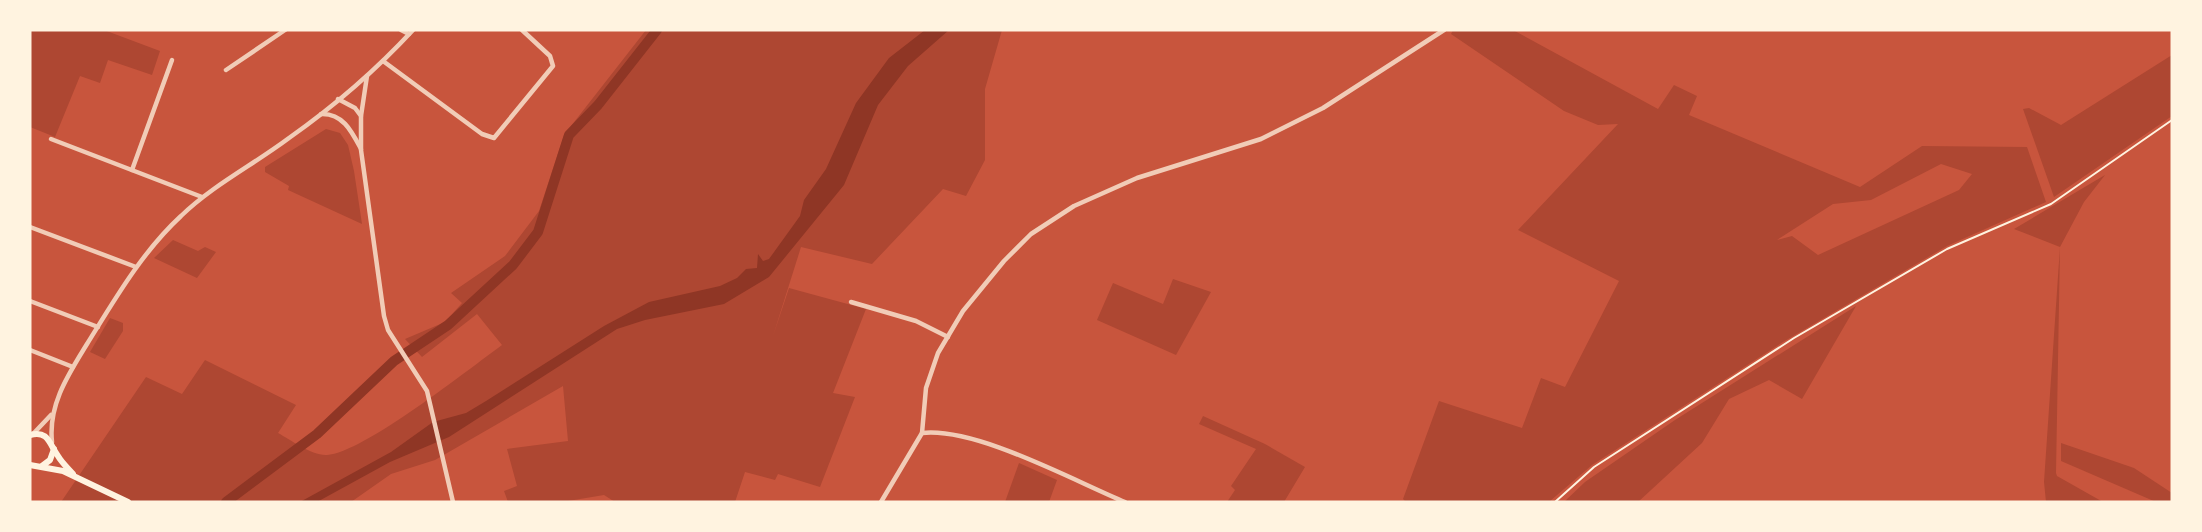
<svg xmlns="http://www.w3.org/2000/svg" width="2202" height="532" font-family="'Roboto Condensed',sans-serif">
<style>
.green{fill:#ae4732;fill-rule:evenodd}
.water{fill:#8f3625}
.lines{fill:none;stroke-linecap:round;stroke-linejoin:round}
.canal{stroke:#8f3625;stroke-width:10}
.path{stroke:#fff3e0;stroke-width:2}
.minor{stroke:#f1ccb7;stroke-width:4.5}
.secondary{stroke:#fff3e0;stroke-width:6}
</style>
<rect width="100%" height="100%" fill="#c8553d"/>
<!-- green -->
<g class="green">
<polygon points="30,30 104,30 160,51 152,75 108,60 100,83 80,76 55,137 30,127"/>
<path d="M 646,30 L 1002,30 L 985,89 L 985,160 L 966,196 L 943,189 L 872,264 L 801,247 L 773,336 L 789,288 L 866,309 L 833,393 L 855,397 L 820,487 L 778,474 L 775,480 L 745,472 L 735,502 L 615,502 L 604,495 L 562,502 L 508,502 L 504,491 L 517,486 L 507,449 L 568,441 L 563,386 L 435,460 L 391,474 L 351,502 L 61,502 L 146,377 L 182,394 L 205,360 L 296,405 L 278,433 C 291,440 312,456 327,455 C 363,453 469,369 502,345 L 477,314 L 422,357 L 405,339 L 445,322 L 462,303 L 451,293 L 505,256 L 539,211 L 564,135 Z"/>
<path d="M 1453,30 L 1513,30 L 1658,109 L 1674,85 L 1697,96 L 1689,115 L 1860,187 L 1922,146 L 2027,147 L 2046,202 L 1947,246 L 1783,342 L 1592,465 L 1549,502 L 1406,502 L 1403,499 L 1439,401 L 1522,428 L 1541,378 L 1565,387 L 1619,281 L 1518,230 L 1618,124 L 1598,125 L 1564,111 L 1451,34 ZM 1941,164 L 1972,174 L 1959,190 L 1818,255 L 1792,236 L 1777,240 L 1833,204 L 1871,200 Z"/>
<polygon points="2172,55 2172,116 2054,197 2023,109 2029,108 2061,125"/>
<polygon points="326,129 340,133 348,145 354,171 362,224 288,190 289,186 265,172 265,167"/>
<polygon points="2105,175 2084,202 2060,247 2056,473 2057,476 2103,502 2046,502 2044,482 2060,247 2014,229"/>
<polygon points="173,240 198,251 205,247 216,252 197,278 154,258"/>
<polygon points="1173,279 1211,292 1176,355 1097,320 1113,283 1163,304"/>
<polygon points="1856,306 1802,399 1769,380 1729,399 1702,443 1638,502 1564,502 1585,482 1675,420"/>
<polygon points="110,318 123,323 123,331 105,359 90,352"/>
<polygon points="1203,416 1265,444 1305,467 1284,502 1227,502 1235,490 1231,486 1256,449 1199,424"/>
<polygon points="2061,443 2134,468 2172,493 2172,502 2156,502 2061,461"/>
<polygon points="1019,463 1057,480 1049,502 1005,502"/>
</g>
<!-- water -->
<polygon class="water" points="925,30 949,30 908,66 878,105 844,185 769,277 724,304 645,320 617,329 449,437 390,462 317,502 300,502 391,452 433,422 466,413 486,401 604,326 649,302 720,286 737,278 746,269 757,268 758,254 763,261 769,259 800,216 804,200 826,169 856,103 889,58"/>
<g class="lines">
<!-- canal -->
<polyline class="canal" points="226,502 317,434 394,361 448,325 513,265 538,232 569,135 598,105 657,30"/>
<!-- path -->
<polyline class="path" points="1555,502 1594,467 1794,338 1947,249 2051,204 2172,120"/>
<!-- minor -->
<g class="minor">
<polyline points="401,30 409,34"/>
<polyline points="383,61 482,134 494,138 553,66 550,56 522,30"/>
<polyline points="226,70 285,30"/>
<polyline points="338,99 355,108 361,116 361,150 384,316 388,330 427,391 453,502"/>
<path d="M 321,114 C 343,113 352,132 361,149"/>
<polyline points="361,116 367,76"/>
<polyline points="51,139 202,197"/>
<polyline points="132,170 172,60"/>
<polyline points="30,227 136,267"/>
<polyline points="30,301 98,327"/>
<polyline points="851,302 916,321 948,337"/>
<polyline points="30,350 73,367"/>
<path d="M 922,433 C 976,427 1072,480 1125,502"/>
<polyline points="33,434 51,415"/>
<path d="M 52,442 C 48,405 68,375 87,344 C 115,299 142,252 181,216 C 213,185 253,165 289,138 C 333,107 376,70 413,30"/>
<polyline points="881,502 922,433 926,388 938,353 963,311 1004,261 1031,234 1074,206 1137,178 1261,139 1323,108 1444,30"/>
</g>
<!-- secondary -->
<g class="secondary">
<path d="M 30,435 C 49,430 49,444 58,456 C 62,463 68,468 73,474"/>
<polyline points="30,465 63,471 128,502"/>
<polyline points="42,466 50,460 54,449"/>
</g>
</g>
<!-- border -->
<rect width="2202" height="532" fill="none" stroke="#fff3e0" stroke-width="63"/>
</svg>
